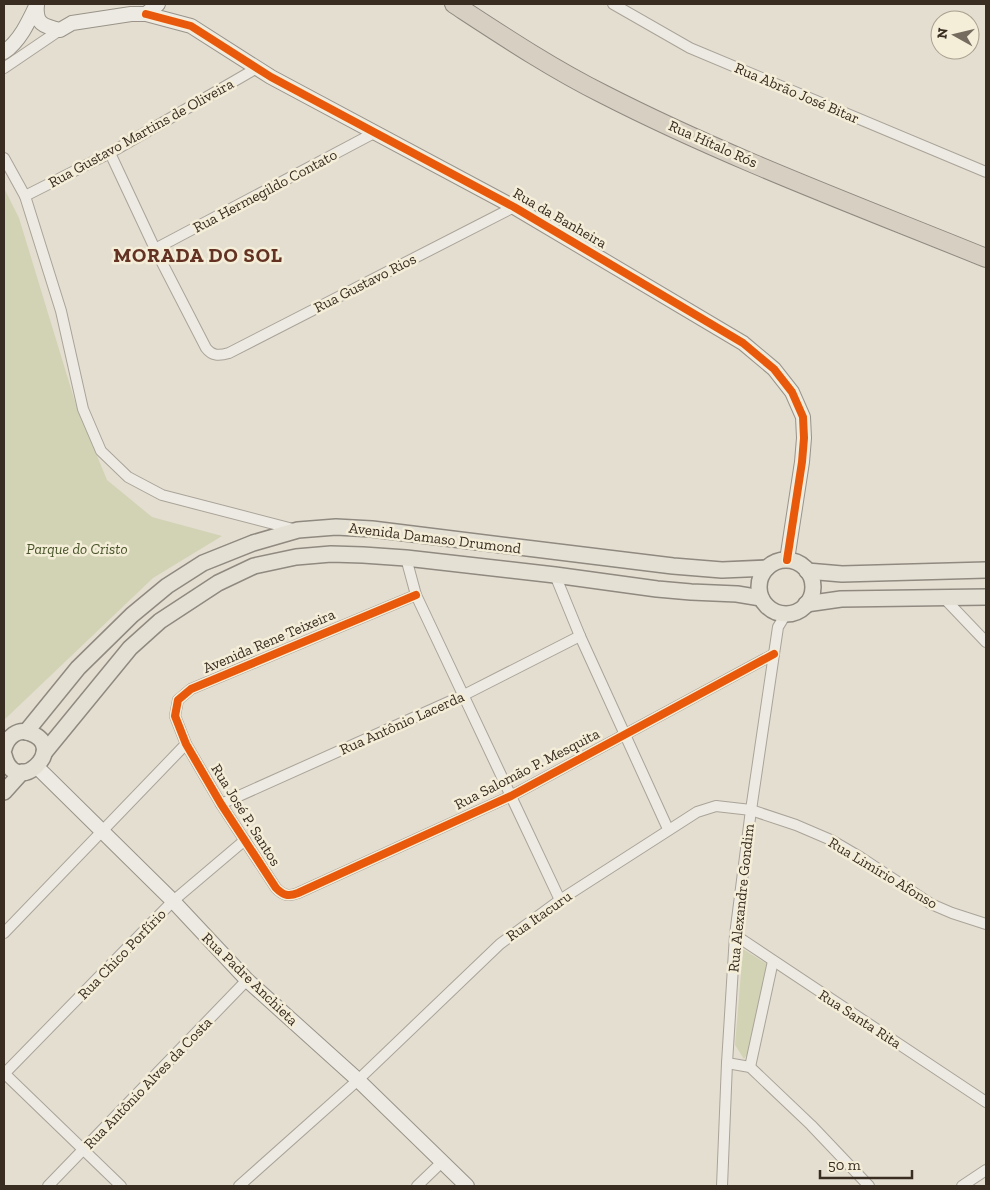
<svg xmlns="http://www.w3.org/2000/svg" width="990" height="1190" font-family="'Zilla Slab',serif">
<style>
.green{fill:#d2d3b4}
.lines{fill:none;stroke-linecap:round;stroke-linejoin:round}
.street-casing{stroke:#aaa399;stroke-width:12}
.secondary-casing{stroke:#999389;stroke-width:16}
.primary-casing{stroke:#8f8980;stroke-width:18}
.highway-casing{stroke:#8f8980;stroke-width:20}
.street{stroke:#eceae2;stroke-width:10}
.secondary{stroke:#eceae2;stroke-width:14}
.primary{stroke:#e4e0d4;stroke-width:15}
.highway{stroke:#d7cfc1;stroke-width:18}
.cycleway-casing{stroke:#f4edd8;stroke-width:11}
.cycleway{stroke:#e8590c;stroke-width:8}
.labels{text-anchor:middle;stroke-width:5;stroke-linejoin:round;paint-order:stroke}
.street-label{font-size:15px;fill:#392d21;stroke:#f4edd8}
.park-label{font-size:15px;font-style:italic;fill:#485429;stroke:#f4edd8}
.district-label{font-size:20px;font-weight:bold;letter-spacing:1px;fill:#633223;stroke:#f4edd8}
</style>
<rect width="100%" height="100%" fill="#e4ded1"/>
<!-- green -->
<g class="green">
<polygon points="4,188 19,218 76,405 107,480 152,517 222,536 153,578 4,720"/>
<polygon points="743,949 767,964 748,1053 744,1059 735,1045"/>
</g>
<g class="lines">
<defs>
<g id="street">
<polyline points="613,4 690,48 986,172"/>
<polyline points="4,68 60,30"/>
<path d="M 110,153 L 155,249 L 206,348 C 212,356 219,356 229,353 L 514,207"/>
<polyline points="4,158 25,196 61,311 83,409 101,451 128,477 162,495 297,530"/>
<polyline points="25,196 110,153 257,68"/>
<polyline points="155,249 374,133"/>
<polyline points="406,558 416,595 560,900"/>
<polyline points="555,575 580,636 668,829"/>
<path d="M 416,595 L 191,689 L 178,700 L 175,716 L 186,744 L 221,804 L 276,888 C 283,895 288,897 298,893 L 511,796 L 774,654"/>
<polyline points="944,598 986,642"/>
<polyline points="221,804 464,695 580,636"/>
<polyline points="4,933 186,744"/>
<polyline points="735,935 986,1102"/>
<polyline points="727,1063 750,1067 811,1125 869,1186"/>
<polyline points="750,1067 773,961"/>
<polyline points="4,1073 121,1186"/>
<polyline points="4,1074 173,901 245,840"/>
<polyline points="48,1186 247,980"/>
<polyline points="239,1186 358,1080 500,944 560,900 697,812 716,806 751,810 796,825 831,840 860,857 931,904 952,913 986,924"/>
<polyline points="417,1186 442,1162"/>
<polyline points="722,1186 727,1063 735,935 751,810 774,654 778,627 786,614"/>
<polyline points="962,1186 986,1170"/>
</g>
<g id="secondary">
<path d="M 37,4 C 35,24 43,26 60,30 L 72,23 L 131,14 L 146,14 L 158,4"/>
<polyline points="146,14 191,26 271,77 514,207 743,343 774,369 792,392 803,417 804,438 802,462 787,560"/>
<path d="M 4,52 C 20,41 29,21 37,4"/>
<polyline points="37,767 173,901 247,980 358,1080 467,1186"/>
</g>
<g id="primary">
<circle cx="786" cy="587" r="27"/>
<polyline points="807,571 842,574 986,570"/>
<polyline points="806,604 841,599 986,597"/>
<polyline points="26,732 78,668 132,615 167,586 203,563 253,543 298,530 336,527 372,529 673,566 722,570 767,568"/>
<path d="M 4,749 C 7,737 18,728 30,733 C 70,747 15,800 4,755"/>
<polyline points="44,753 130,648 160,621 218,583 254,566 296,557 331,554 363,555 406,558 555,575 657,589 691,592 737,594 761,598"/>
<polyline points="4,792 22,772"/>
</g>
<path id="highway" d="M 454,4 C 503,36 551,68 603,94 C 726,157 858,206 986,258"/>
</defs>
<!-- street casing -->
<use href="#street" class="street-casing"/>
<!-- secondary casing -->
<use href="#secondary" class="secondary-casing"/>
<!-- primary casing -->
<use href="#primary" class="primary-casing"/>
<!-- highway casing -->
<use href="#highway" class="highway-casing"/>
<!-- street -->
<use href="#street" class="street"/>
<!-- secondary -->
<use href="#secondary" class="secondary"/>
<!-- primary -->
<use href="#primary" class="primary"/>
<!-- highway -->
<use href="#highway" class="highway"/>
<defs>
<g id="cycleway">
<polyline points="146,14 191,26 271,77 514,207 743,343 774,369 792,392 803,417 804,438 802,462 787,560"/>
<path d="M 416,595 L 191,689 L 178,700 L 175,716 L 186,744 L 221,804 L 276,888 C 283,895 288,897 298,893 L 511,796 L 774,654"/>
</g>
</defs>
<!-- cycleway casing -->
<use href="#cycleway" class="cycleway-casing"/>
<!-- cycleway -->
<use href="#cycleway" class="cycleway"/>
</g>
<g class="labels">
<!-- street labels -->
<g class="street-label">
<text transform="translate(797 93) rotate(23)" y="5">Rua Abrão José Bitar</text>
<text transform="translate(141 133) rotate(-29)" y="5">Rua Gustavo Martins de Oliveira</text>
<text transform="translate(713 144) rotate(24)" y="5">Rua Hítalo Rós</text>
<text transform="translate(265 191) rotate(-28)" y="5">Rua Hermegildo Contato</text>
<text transform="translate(560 218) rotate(30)" y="5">Rua da Banheira</text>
<text transform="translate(365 283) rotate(-27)" y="5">Rua Gustavo Rios</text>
<text transform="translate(435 538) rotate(7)" y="5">Avenida Damaso Drumond</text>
<text transform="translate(269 641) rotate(-23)" y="5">Avenida Rene Teixeira</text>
<text transform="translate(402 723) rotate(-24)" y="5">Rua Antônio Lacerda</text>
<text transform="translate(527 769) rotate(-27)" y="5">Rua Salomão P. Mesquita</text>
<text transform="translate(246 815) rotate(58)" y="5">Rua José P. Santos</text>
<text transform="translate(883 873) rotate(31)" y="5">Rua Limírio Afonso</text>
<text transform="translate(741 898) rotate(-84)" y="5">Rua Alexandre Gondim</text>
<text transform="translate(539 916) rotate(-35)" y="5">Rua Itacuru</text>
<text transform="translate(122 954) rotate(-46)" y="5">Rua Chico Porfírio</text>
<text transform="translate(250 979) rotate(44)" y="5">Rua Padre Anchieta</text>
<text transform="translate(860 1019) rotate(33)" y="5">Rua Santa Rita</text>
<text transform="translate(148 1083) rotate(-46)" y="5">Rua Antônio Alves da Costa</text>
</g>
<!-- park labels -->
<g class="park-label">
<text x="77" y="554">Parque do Cristo</text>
</g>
<!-- district labels -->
<g class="district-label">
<text x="198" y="262">MORADA DO SOL</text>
</g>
</g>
<!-- border -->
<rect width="990" height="1190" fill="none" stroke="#392d21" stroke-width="10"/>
<!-- north arrow -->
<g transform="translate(955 35) rotate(278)"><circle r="24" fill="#f4edd8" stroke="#a9a08f"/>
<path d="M0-4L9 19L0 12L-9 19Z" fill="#756b5f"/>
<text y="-8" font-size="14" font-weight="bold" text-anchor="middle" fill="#392d21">N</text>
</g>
<!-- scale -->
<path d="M820 1170v8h92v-8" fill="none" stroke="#392d21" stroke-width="2.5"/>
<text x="828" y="1170" font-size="15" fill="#392d21" stroke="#f4edd8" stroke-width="4" paint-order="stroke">50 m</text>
</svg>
